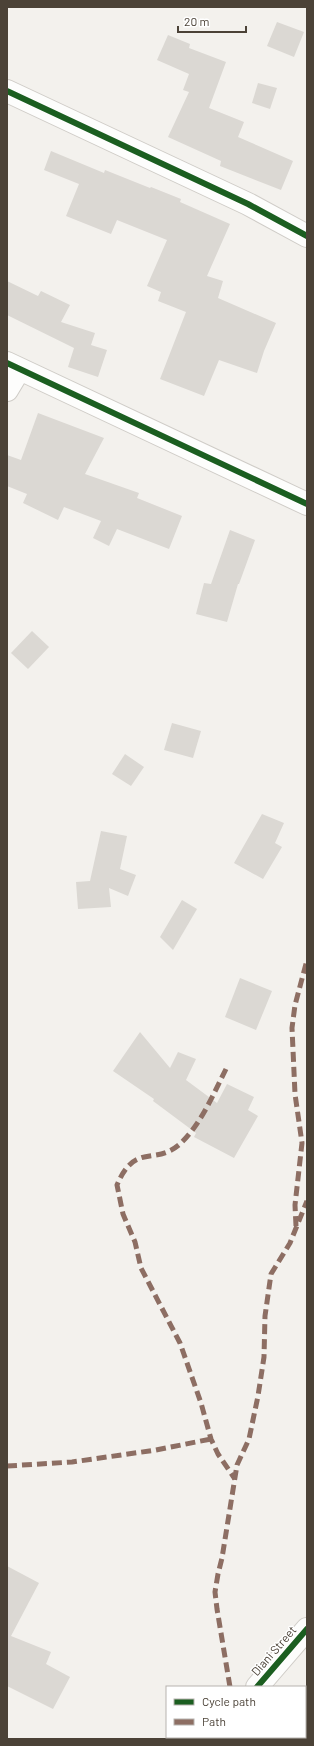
<svg xmlns="http://www.w3.org/2000/svg" width="314" height="1746" font-family="Barlow,sans-serif">
<style>
.building{fill:#dbd8d3}
.lines{fill:none;stroke-linecap:round;stroke-linejoin:round}
.street-casing{stroke:#cfccc7;stroke-width:24}
.street{stroke:#fdfdfc;stroke-width:22}
.quiet{stroke:#8d6e63;stroke-width:5;stroke-dasharray:10 5;stroke-linecap:butt}
.cycleway-casing{stroke:#fff;stroke-width:8}
.cycleway{stroke:#1b5e20;stroke-width:6}
.labels{text-anchor:middle;stroke-width:3;stroke-linejoin:round;paint-order:stroke}
.street-label{font-size:12px;fill:#4b4237;stroke:#fff}
</style>
<rect width="100%" height="100%" fill="#f3f1ed"/>
<!-- building -->
<g class="building">
<polygon points="277,22 304,32 294,57 267,46"/>
<polygon points="168,35 190,44 189,48 226,62 209,108 244,122 238,137 293,161 281,190 220,166 221,161 168,137 189,92 183,90 189,74 157,60"/>
<polygon points="258,83 277,88 270,109 252,103"/>
<polygon points="51,151 104,173 105,170 150,188 151,187 181,199 180,202 230,224 207,276 223,281 218,298 276,323 264,351 257,373 219,360 204,396 160,379 186,312 158,301 161,292 147,286 167,240 117,220 111,234 66,216 79,184 44,170"/>
<polygon points="7,281 38,296 41,291 70,305 61,322 95,333 91,345 107,350 98,377 68,367 74,348 7,315"/>
<polygon points="38,413 104,438 85,474 139,493 137,498 182,516 169,549 117,529 109,546 93,538 101,521 64,507 58,520 23,503 27,494 7,486 7,455 21,460"/>
<polygon points="230,530 255,540 239,584 238,584 227,622 196,614 204,583 211,584"/>
<polygon points="32,631 49,647 28,669 11,653"/>
<polygon points="172,723 201,731 193,758 164,750"/>
<polygon points="125,754 144,767 131,786 112,774"/>
<polygon points="262,814 284,823 275,843 282,847 263,879 234,863"/>
<polygon points="101,831 127,836 120,869 136,875 128,896 109,888 111,907 78,909 76,882 90,881"/>
<polygon points="182,900 197,909 173,950 160,937"/>
<polygon points="240,978 272,991 256,1030 225,1017"/>
<polygon points="140,1032 170,1068 178,1052 196,1059 186,1080 217,1103 227,1084 254,1097 248,1110 258,1116 234,1158 194,1137 196,1133 153,1101 154,1099 113,1071"/>
<polygon points="7,1566 39,1583 11,1636 51,1652 46,1664 70,1677 53,1709 7,1686"/>
</g>
<g class="lines">
<defs>
<g id="street">
<polyline points="7,91 248,204 307,236"/>
<polyline points="7,363 307,504"/>
<polyline points="7,390 19,370"/>
<polyline points="257,1687 307,1629"/>
<polyline points="211,1739 213,1737"/>
</g>
</defs>
<!-- street casing -->
<use href="#street" class="street-casing"/>
<!-- street -->
<use href="#street" class="street"/>
<!-- quiet -->
<g class="quiet">
<path d="M 226,1069 C 213,1095 201,1124 180,1144 C 155,1166 135,1142 117,1185 L 123,1214 L 135,1242 L 141,1268 L 180,1343 L 201,1403 L 211,1439 L 218,1454 L 235,1479"/>
<polyline points="296,1226 295,1205 302,1143 295,1094 292,1028 295,1005 307,960"/>
<polyline points="7,1466 72,1462 156,1450 211,1439"/>
<polyline points="230,1687 217,1609 215,1592 218,1574 222,1558 237,1465 249,1439 258,1396 264,1357 265,1316 271,1274 290,1243 307,1201"/>
</g>
<defs>
<g id="cycleway">
<polyline points="7,91 248,204 307,236"/>
<polyline points="7,363 307,504"/>
<polyline points="257,1687 307,1629"/>
</g>
</defs>
<!-- cycleway casing -->
<use href="#cycleway" class="cycleway-casing"/>
<!-- cycleway -->
<use href="#cycleway" class="cycleway"/>
</g>
<g class="labels">
<!-- street labels -->
<g class="street-label">
<text transform="translate(274 1651) rotate(-49)" y="4">Diani Street</text>
</g>
</g>
<!-- border -->
<rect width="314" height="1746" fill="none" stroke="#4b4237" stroke-width="16"/>
<!-- legend -->
<rect x="166" y="1686" width="140" height="52" fill="#ffffff" stroke="#b7b3af"/>
<rect x="174" y="1699" width="20" height="6" fill="#1b5e20" stroke="#b7b3af"/>
<text x="202" y="1706" font-size="12" fill="#4b4237">Cycle path</text>
<rect x="174" y="1719" width="20" height="6" fill="#8d6e63" stroke="#b7b3af"/>
<text x="202" y="1726" font-size="12" fill="#4b4237">Path</text>
<!-- scale -->
<path d="M178 26v6h68v-6" fill="none" stroke="#4b4237" stroke-width="2"/>
<text x="184" y="26" font-size="12" fill="#4b4237" stroke="#ffffff" stroke-width="3" paint-order="stroke">20 m</text>
</svg>
